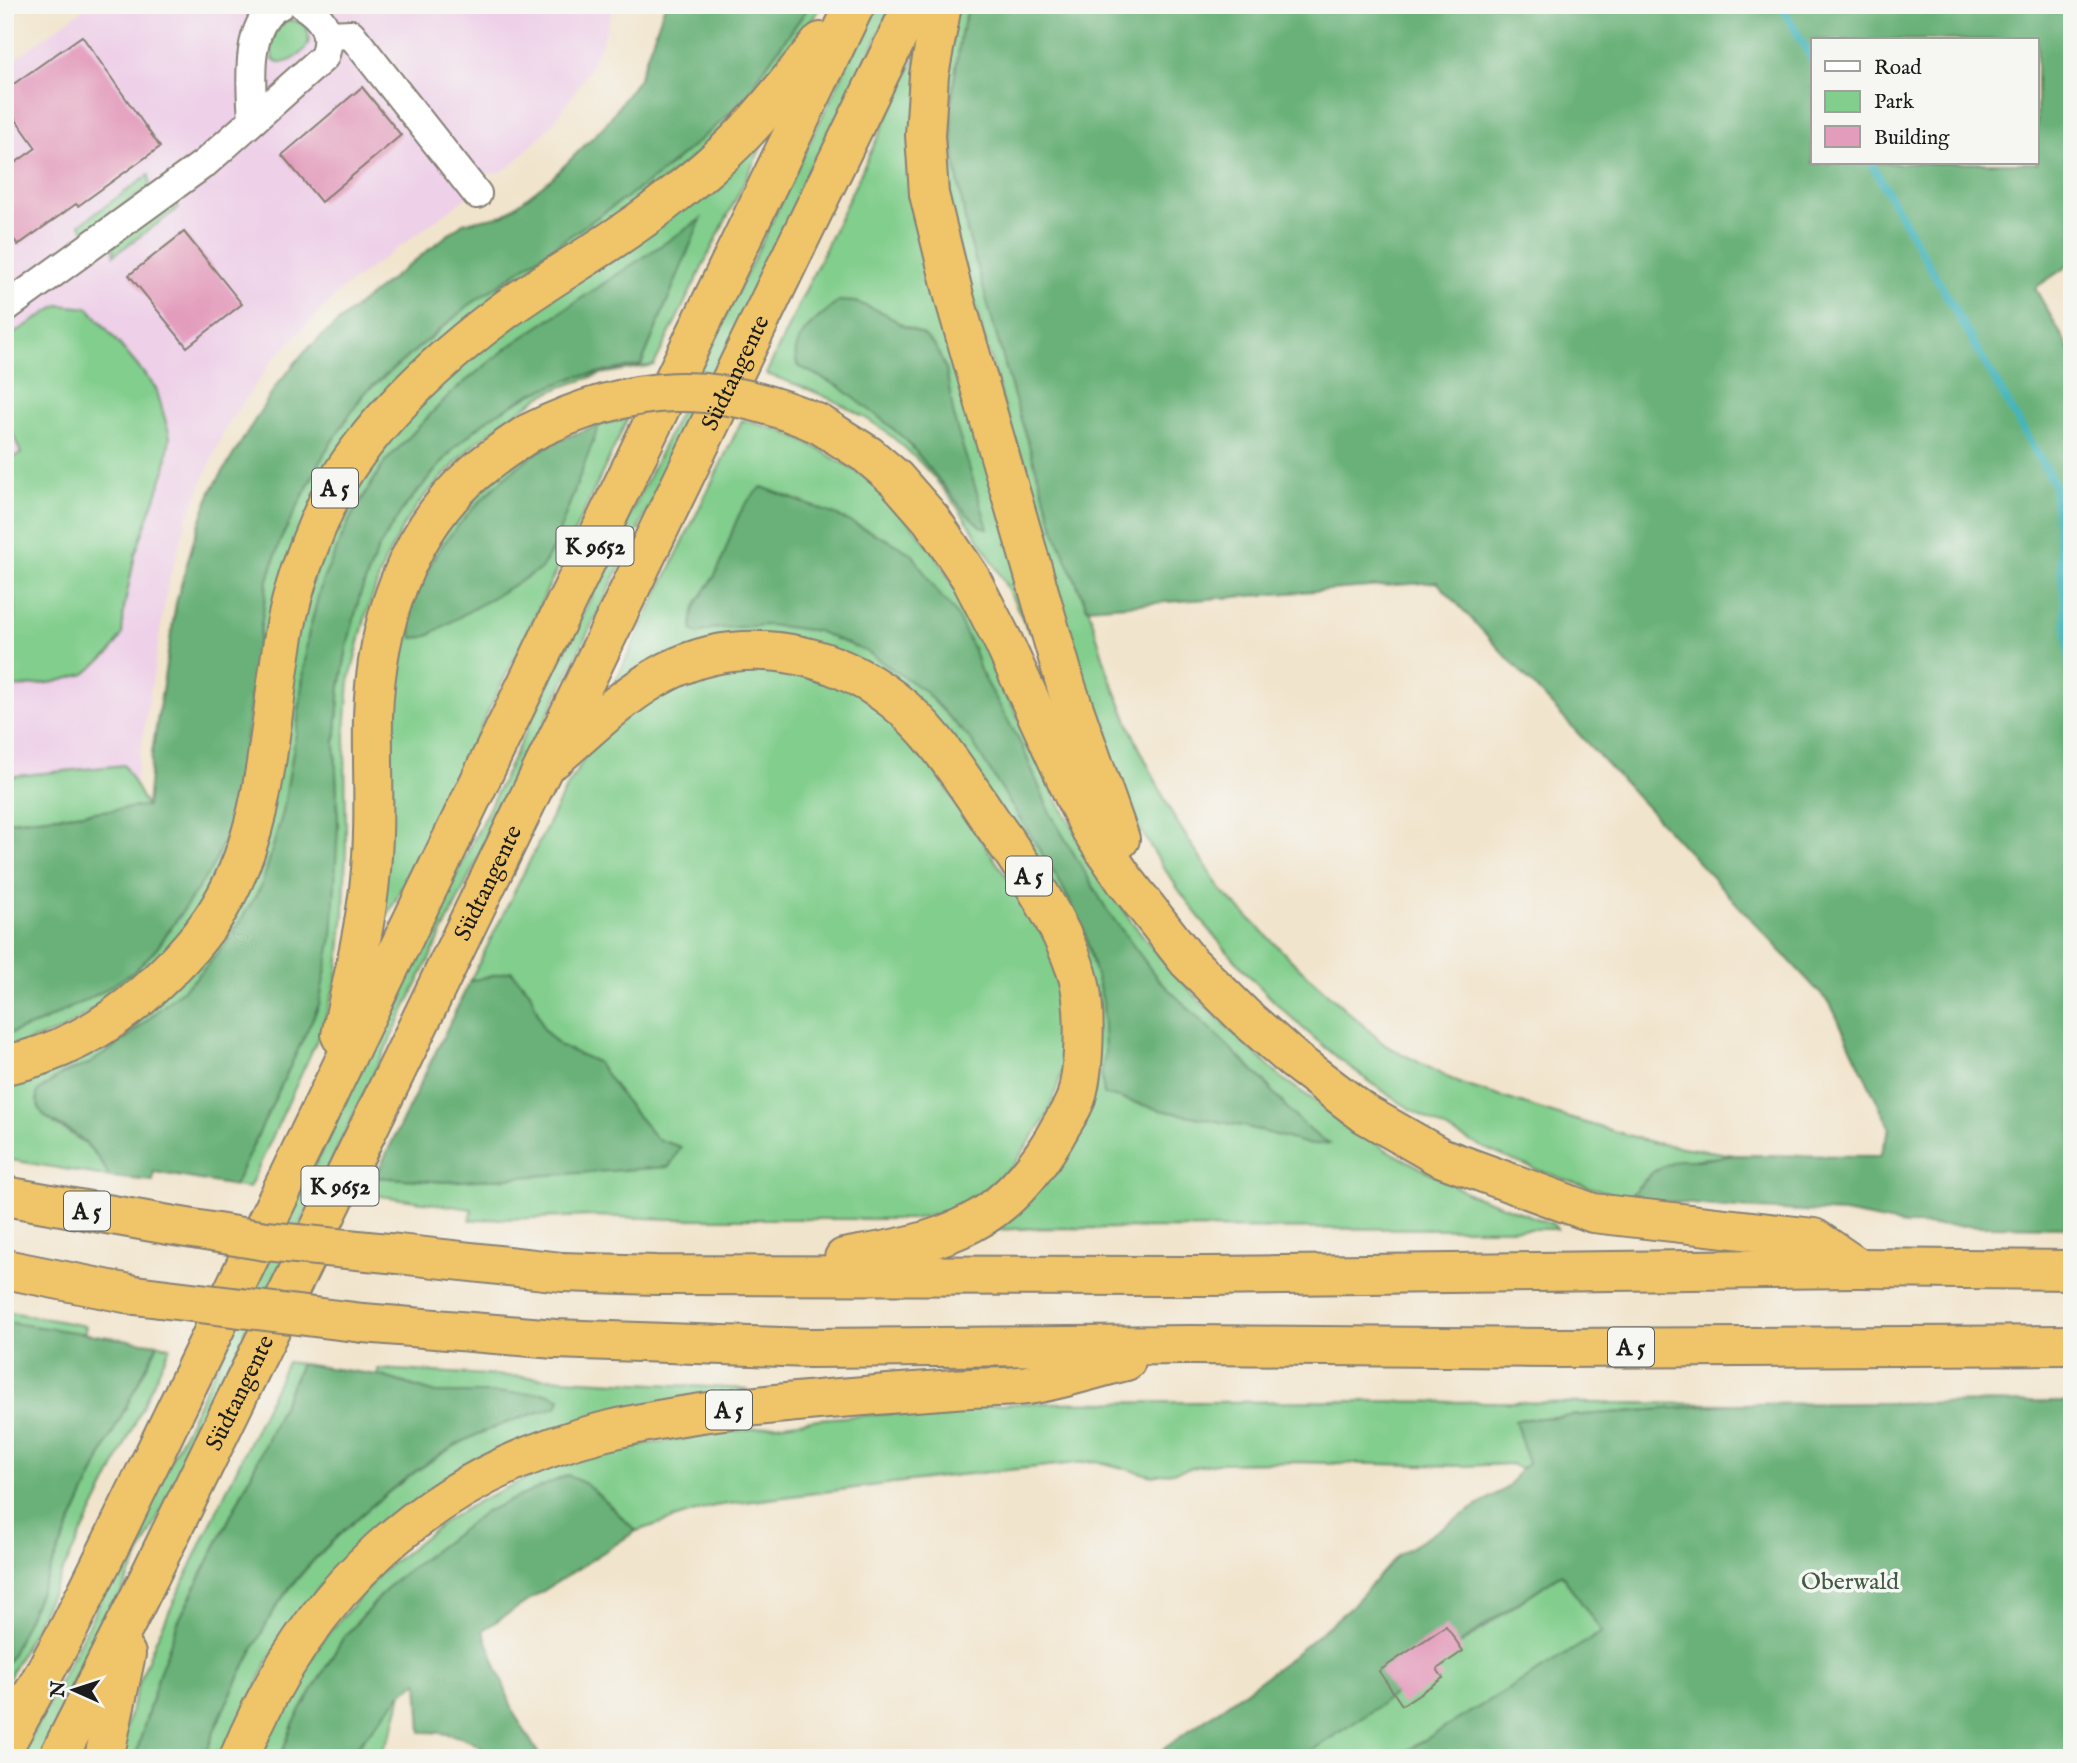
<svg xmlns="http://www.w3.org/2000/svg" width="2077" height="1763" font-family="'IM FELL English',serif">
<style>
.built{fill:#eed0e8}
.green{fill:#82ce8d;stroke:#4f7554;stroke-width:2}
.forest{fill:#69b178;stroke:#42664a;stroke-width:2;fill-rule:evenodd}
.water{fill:#45b5bb;stroke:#30686c;stroke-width:2}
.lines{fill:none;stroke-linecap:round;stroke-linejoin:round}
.stream{stroke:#45b5bb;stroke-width:8}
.building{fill:#e39cbc}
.street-casing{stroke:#868074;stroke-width:32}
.highway-casing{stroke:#868074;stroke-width:42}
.street{stroke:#fff;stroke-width:28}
.highway{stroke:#f0c469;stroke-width:38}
.highway-bridge-casing{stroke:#868074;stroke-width:42;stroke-linecap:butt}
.highway-bridge{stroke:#f0c469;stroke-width:38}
.labels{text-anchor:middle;stroke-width:7;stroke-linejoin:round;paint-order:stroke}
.shield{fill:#f6f6f2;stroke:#5d5d5c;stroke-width:2}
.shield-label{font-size:23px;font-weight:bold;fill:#1c1c1c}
.street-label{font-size:24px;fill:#1c1c1c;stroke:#f6f6f2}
.park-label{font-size:24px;fill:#405a44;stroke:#f6f6f2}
</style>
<rect width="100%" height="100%" fill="#f6f6f2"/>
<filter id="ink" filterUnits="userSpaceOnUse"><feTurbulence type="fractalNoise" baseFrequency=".0143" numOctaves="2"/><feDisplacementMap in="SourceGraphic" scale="14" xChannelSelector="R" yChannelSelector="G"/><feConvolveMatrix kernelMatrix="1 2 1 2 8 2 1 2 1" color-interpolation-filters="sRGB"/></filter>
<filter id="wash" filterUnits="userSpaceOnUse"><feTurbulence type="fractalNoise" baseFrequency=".00686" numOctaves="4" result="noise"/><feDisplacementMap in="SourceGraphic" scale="28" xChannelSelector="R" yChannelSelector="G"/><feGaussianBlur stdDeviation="1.57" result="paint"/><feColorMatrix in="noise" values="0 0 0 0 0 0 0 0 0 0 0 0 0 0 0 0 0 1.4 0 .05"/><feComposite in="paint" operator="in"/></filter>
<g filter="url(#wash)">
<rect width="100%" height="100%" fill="#f1e4cc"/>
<!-- built -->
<polygon class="built" points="89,5 614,5 602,42 589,70 554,122 511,166 501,172 482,174 467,197 342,289 271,362 224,430 187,519 168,583 134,790 5,804 5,66"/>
<!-- green -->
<g class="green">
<polygon points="810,5 821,5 799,44 742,118 374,408 215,887 155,967 62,1030 5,1049 5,1035 40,1023 100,993 135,971 157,948 184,910 235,814 267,583 280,541 325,452 364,394 468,306 660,174 725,118 749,93 759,76"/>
<polygon points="876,5 893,5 41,1758 21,1758 156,1490 488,810"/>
<path d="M 956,5 L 969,5 L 961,34 L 950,110 L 956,169 L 1109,676 L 1136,741 L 1173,816 L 1221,890 L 1295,964 L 1385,1045 L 1461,1084 L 1565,1117 L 1655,1143 L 1735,1155 C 1711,1159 1671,1158 1652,1173 C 1643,1180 1636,1190 1628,1198 C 1555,1179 1482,1152 1417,1113 C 1297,1040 1187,924 1124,799 C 1115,782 1109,763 1101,745 L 945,200 L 940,84 Z"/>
<path d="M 290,20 C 306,21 311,30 308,45 C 299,57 287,67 273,60 C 269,45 272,24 290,20 Z"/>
<path d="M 916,56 L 1036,632 L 1029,632 C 993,555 939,462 864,417 C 833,398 800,385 766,374 Z"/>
<path d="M 770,130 L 654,365 L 601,374 L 561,387 L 541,396 L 503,422 L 473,445 L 423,498 L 405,523 L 385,561 L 366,615 L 349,682 L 345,732 L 346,847 L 344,913 L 337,979 L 322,1029 L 249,1188 L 234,1186 L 319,1005 L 338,826 L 335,743 L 340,687 L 348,642 L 360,595 L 378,549 L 402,510 L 455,447 L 489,418 L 531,394 L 575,377 L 641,365 L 700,220 L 511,345 L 451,393 L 385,462 L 351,517 L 322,582 L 308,636 L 297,728 L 283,812 L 262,885 L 229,940 L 196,978 L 123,1041 L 89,1064 L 62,1074 L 54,1124 C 80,1137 97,1151 110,1177 L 5,1159 L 5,1077 L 215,940 L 295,629 L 347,484 L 415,401 Z"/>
<polygon points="149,175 150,186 85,232 80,224"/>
<polygon points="174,201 179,208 114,255 113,245"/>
<polygon points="59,305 89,308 156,388 170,436 165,470 135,555 124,608 122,635 110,653 85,674 55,682 5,689 5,640 8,639 12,576 5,551 5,460 21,454 5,413 5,339"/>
<polygon points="628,418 533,620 394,903 387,916 383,917 384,679 425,556 472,500 506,468 550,442 503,478 541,569 553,548 599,425"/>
<polygon points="742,420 780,430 810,444 877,484 934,552 971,616 1056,799 1131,921 1170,969 1208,1009 1283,1079 1385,1149 1470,1194 1553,1224 1557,1229 1039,1228 995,1230 1075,1127 1068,919 843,654 614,684"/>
<polygon points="752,665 852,687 913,738 1053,946 1069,1012 1063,1069 1048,1115 1012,1167 974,1199 940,1213 912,1219 669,1219 593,1216 470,1220 472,1209 366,1194 375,1177 446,1182 669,1166 680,1147 657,1139 628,1105 597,1062 560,1046 544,1030 538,1012 512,971 470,981 562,796 585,757 616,721 682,678"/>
<polygon points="124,765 147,807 5,821 5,777"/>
<polygon points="5,1311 86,1326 84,1334 5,1322"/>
<polygon points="158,1344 170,1347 108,1481 5,1686 5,1663 10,1658 107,1444"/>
<polygon points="287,1362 301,1364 250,1477 179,1620 159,1674 135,1758 117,1758 140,1680 155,1642"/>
<path d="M 378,1369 L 748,1389 L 386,1524 L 335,1569 L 297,1614 L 268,1661 L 223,1758 L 205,1758 C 215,1725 230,1695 245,1665 C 259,1638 272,1610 291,1587 C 332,1535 417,1463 476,1435 C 502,1424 530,1414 557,1407 L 560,1399 L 546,1393 L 436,1393 L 378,1375 Z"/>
<polygon points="1353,1401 1731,1404 1515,1420 1529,1464 1520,1469 1511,1464 1464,1466 1289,1462 1216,1463 1153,1476 1096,1461 950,1476 714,1506 636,1531 608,1503 568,1475 485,1512 394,1581 343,1638 294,1722 280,1758 261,1758 283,1704 325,1637 380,1573 442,1523 481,1500 551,1467 619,1448 819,1419 1024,1403"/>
<path d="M 1561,1574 L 1603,1632 L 1395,1758 L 1300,1758 C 1389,1700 1473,1633 1561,1574 Z"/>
<path d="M 402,1693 C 397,1716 392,1739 376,1758 L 348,1758 Z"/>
</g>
<!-- forest -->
<g class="forest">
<polygon points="665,5 810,5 759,76 749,93 725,118 660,174 468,306 363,394 325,452 280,541 267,583 235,814 212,868 157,948 135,971 100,993 40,1023 5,1035 5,822 147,806 152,753 176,603 194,539 211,491 276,386 305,351 363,301 463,223 504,215 552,178 605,125 639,78"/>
<path d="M 969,5 L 2072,5 L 2072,263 L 2035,288 L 2072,354 L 2072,1227 L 1905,1225 L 1844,1213 L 1736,1208 L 1628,1198 L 1654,1171 L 1679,1160 L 1700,1160 L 1735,1155 L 1880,1156 L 1890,1128 L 1831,1005 L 1437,582 L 1087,608 L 1057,537 L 1014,397 L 967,231 L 956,169 L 950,110 L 961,34 ZM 1813,40 L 2037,40 L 2037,163 L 1813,163 Z"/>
<path d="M 701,219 L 641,365 L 575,377 L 531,394 L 489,418 L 455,447 L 402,510 L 378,549 L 360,595 L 348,642 L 340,687 L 335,743 L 338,826 L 332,937 L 319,1005 L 234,1186 L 154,1172 L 153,1181 L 110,1177 C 102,1162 93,1149 79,1137 C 61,1122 35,1123 37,1092 L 62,1074 L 89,1064 L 123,1041 L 196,978 L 229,940 L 262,885 L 283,812 L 297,728 L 308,636 L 322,582 L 351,517 L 385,462 L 451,393 L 511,345 Z"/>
<path d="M 839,301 L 856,302 L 884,313 L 904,326 L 923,334 L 935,346 L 946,369 L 955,422 L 988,528 L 980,526 L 966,513 L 907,441 L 885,422 L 840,387 L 798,366 C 786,338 820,317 839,301 Z"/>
<path d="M 599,425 L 553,548 L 541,569 L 425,637 L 413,638 C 390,583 493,482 535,454 C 554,441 577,433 599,425 Z"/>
<path d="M 762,487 L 838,516 L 892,542 L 913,555 L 937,592 L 955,612 L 974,650 L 980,670 L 1022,746 L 1050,813 L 1107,910 L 1158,979 L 1263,1080 L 1293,1115 L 1318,1137 L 1330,1143 L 1311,1145 L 1247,1127 L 1164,1111 L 1104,1094 L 1101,1073 L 1105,1054 L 1103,1002 L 1084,931 L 1061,884 L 970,739 L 923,690 L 867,652 L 817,631 L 768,625 L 710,629 L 698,634 L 692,630 C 691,597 708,594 719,567 C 733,536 733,510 762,487 Z"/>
<polygon points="511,971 530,992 544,1030 560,1046 597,1062 628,1105 657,1139 681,1147 669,1167 446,1182 375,1177 470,981"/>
<polygon points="5,1322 158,1344 107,1444 10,1658 5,1663"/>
<path d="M 301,1364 L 378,1375 L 436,1393 L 547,1393 L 560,1398 L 557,1407 C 530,1414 502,1424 476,1435 C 417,1462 332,1535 291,1586 C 272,1610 259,1638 245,1665 C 230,1695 215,1725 205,1758 L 135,1758 L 159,1674 L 179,1620 L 250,1477 Z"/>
<polygon points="2072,1402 2072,1758 1395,1758 1602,1632 1561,1574 1489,1622 1366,1715 1300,1758 1151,1758 1283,1664 1351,1607 1397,1556 1509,1486 1520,1469 1528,1464 1515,1420 1731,1404"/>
<path d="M 568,1475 L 588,1485 L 636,1531 L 483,1630 L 515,1715 L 541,1758 L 492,1758 C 474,1737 448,1732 421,1732 L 418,1682 L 402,1693 L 348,1758 L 280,1758 L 294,1722 L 343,1638 L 394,1581 L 485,1512 Z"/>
</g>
<!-- water -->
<path class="water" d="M 5,551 C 11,572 22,625 5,640 Z"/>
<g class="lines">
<!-- stream -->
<g class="stream">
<polyline points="1781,5 1813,61"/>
<polyline points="1871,163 2054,484 2072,681"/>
</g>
</g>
<g id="blocks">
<!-- building -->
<g class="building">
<polygon points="82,36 160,147 78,206 76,204 18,245 5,227 5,170 36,148 5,104 5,90"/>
<polygon points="362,87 401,135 321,202 282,155"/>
<polygon points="184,232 242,304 187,347 129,275"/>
<polygon points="1446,1626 1463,1651 1437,1669 1443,1678 1402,1705 1379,1671"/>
</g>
</g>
</g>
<g filter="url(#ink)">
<use href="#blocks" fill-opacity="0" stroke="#868074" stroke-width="2"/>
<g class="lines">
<defs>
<g id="street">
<polyline points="328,35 351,34 477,194"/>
<path d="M 253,120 C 251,86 244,22 280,5"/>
<path d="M 5,308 L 205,163 L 324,57 C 333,33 323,18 303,5"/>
</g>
<g id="highway">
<polyline points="942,5 929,75 925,135 929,194 955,300 1067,689 1120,839"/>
<polyline points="819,424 868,455 896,479 931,519 970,577 1003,641 1074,796 1091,830 1124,879 1188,961 1244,1016 1294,1060 1365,1114 1440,1157 1593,1213 1814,1238 1858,1268"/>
<path d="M 554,759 C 607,713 659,659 732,652 C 810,644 885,679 934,740 C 955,766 974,796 993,824 C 1026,870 1059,919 1077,973 C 1087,1005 1085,1067 1076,1098 C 1073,1107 1067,1116 1062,1124 C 1041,1163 1012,1202 971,1223 C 931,1244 888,1250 844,1258"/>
<path d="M 341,1036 C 351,984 365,932 370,880 C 376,826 372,770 373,716 C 376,627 405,533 474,473 C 491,458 511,445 529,433"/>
<path d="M 5,1065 C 57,1055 106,1028 145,993 C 173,968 202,938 221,905 C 270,821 268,723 285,630 C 294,581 313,532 335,487 C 346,465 363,444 379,425 C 415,383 457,346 501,313 C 551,276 607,247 656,209 C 676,193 697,178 715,161 C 755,127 787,82 821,42"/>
<polyline points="5,1196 169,1225"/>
<polyline points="398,1254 562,1272 656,1275 1209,1276 1858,1268 2072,1270"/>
<polyline points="5,1269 135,1295"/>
<polyline points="363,1323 555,1339 810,1348 1190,1345 1557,1348 2072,1345"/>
<polyline points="5,1745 70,1626 120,1525 855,5"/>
<path id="s1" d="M 58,1758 L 137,1602 L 354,1158 L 913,5"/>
<polyline points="104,1758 126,1654"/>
<path d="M 239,1758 C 306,1593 427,1476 602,1432 C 665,1416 731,1408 796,1402 C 848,1397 901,1393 954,1389 C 978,1387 1004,1388 1028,1385 C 1061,1380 1093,1369 1126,1361"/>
</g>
</defs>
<!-- street casing -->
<use href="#street" class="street-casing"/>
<!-- highway casing -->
<use href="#highway" class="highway-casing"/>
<!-- street -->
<use href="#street" class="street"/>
<!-- highway -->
<use href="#highway" class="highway"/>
<defs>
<g id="highway-bridge">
<path d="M 529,433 C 632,382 714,378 819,424"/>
<polyline points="169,1225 266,1241 398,1254"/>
<polyline points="135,1295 363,1323"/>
</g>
</defs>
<!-- highway-bridge casing -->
<use href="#highway-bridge" class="highway-bridge-casing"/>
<!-- highway-bridge -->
<use href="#highway-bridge" class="highway-bridge"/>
</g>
</g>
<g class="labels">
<!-- shield labels -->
<g class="shield">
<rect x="312" y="468.5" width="46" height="39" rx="5"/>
<rect x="556.5" y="526.5" width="77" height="39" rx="5"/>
<rect x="1006" y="856.5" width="46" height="39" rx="5"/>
<rect x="301.5" y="1166.5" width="77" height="39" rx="5"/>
<rect x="64" y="1191.5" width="46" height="39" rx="5"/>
<rect x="1608" y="1327.5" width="46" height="39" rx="5"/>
<rect x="706" y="1390.5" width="46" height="39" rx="5"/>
</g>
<g class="shield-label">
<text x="335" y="496">A 5</text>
<text x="595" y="554">K 9652</text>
<text x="1029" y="884">A 5</text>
<text x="340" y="1194">K 9652</text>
<text x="87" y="1219">A 5</text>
<text x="1631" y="1355">A 5</text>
<text x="729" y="1418">A 5</text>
</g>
<!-- street labels -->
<g class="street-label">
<text dy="8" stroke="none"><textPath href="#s1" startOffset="1542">Südtangente</textPath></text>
<text dy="8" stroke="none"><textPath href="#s1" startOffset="975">Südtangente</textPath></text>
<text dy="8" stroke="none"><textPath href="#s1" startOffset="408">Südtangente</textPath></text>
</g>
<!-- park labels -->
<g class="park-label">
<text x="1850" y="1589">Oberwald</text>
</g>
</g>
<!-- margin -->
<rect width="2077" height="1763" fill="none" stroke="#f6f6f2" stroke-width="28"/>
<!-- legend -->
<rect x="1811" y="38" width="228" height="126" fill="#f6f6f2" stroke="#9f9f9c" stroke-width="2"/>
<rect x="1825" y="61" width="35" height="10" fill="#ffffff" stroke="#9f9f9c" stroke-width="2"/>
<text x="1874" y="74" font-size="21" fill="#1c1c1c">Road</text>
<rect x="1825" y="91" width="35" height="21" fill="#82ce8d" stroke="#9f9f9c" stroke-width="2"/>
<text x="1874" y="108" font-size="21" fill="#1c1c1c">Park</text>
<rect x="1825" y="126" width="35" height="21" fill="#e39cbc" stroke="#9f9f9c" stroke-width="2"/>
<text x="1874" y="144" font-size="21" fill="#1c1c1c">Building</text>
<!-- north arrow -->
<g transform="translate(74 1690) rotate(273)" stroke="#f6f6f2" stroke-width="5" paint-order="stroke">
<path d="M0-5L12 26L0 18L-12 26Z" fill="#1c1c1c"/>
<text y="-10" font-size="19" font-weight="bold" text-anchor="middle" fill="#1c1c1c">N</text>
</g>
</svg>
